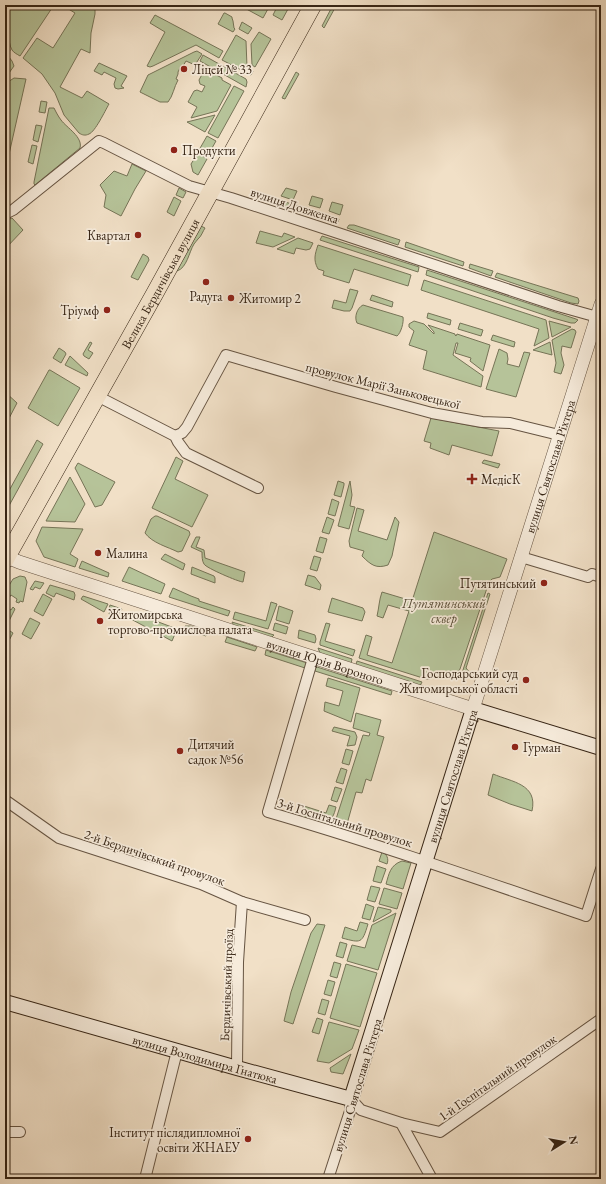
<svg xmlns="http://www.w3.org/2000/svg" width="606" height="1184" font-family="'EB Garamond',serif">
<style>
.green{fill:#b6c399;stroke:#767457}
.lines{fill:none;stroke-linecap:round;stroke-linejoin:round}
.minor-casing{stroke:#665442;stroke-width:12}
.tertiary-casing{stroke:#665442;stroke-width:14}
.secondary-casing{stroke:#372515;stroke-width:16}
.trunk-casing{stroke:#372515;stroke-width:18}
.minor{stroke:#f6ebdb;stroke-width:10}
.tertiary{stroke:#f6ebdb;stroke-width:13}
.secondary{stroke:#f6ebdb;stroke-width:14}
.trunk{stroke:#f1e0c7;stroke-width:17}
.poi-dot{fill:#8f2418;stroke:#f6ebdb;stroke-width:1.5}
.labels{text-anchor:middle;stroke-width:3.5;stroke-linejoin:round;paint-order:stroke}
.poi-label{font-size:13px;fill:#372515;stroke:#f6ebdb;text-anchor:start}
.street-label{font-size:13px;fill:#372515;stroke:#f6ebdb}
.park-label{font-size:13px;font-style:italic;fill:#574c36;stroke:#f6ebdb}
</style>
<rect width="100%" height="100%" fill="#f1e0c7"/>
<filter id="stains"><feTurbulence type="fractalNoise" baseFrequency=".005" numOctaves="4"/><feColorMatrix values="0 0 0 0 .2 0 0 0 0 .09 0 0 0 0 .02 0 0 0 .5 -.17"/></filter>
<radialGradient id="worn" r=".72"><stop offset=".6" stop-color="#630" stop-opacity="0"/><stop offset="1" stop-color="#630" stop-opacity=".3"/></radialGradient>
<!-- green -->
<g class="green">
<path d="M 10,5 L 54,5 L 20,56 C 17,54 14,53 12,50 C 7,42 7,14 10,5 Z"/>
<path d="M 62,5 L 95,5 L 95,14 L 91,33 L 90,53 L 81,49 L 60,87 L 82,98 L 87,91 L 109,104 C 105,111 95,132 89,134 C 85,136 82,135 79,133 L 64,115 L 55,93 L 42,74 L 23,58 L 37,38 L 53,48 L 75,13 Z"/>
<polygon points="239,5 264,5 269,7 263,18"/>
<polygon points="278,5 281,5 288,9 282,20 273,15"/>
<polygon points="333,5 336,6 324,28 322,26"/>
<polygon points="224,13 225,13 232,17 232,18 233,21 234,28 235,29 233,32 218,24"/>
<polygon points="5,15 10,51 9,52 5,49"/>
<polygon points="155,15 223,51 219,58 196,45 153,66 150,67 147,66 165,32 150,23"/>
<polygon points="242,22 252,28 248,34 239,29"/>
<polygon points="259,32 271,39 255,67 252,65 251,44"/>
<polygon points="236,35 246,41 247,67 253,71 251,75 222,60"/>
<path d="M 197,51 L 202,54 L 195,65 L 186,61 L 183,66 L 181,66 L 178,72 L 178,74 L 176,79 L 178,80 C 174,87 173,96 168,102 L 160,102 L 140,92 L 148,75 L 194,52 Z"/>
<polygon points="5,52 12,61 14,66 9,73 5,73"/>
<polygon points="203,55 246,79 247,82 246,87 200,61"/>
<polygon points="99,63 127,76 121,86 124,88 118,89 115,88 114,84 116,78 104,72 102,75 94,71"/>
<polygon points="205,69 222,78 222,80 231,85 217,111 191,118 197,107 188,102 194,91 197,90 202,92 205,86 200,84 199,80"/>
<polygon points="296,72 299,74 285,99 282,98"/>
<polygon points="14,78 26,79 5,172 5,84"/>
<polygon points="234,86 244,91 218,138 208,133"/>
<polygon points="41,101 47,102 45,113 39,112"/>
<path d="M 49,108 L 54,108 C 56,112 58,116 61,120 C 67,128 83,137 80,148 L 35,185 L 34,184 L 34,182 Z"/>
<polygon points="215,115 205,132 187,122"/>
<polygon points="36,125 42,126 38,142 33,140"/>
<polygon points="207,136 216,141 208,155 199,150"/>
<polygon points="32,145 37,146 33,164 28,162"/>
<polygon points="198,153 207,159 198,175 193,172 191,164"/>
<polygon points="132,164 146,171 135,189 121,216 104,207 106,195 100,185 114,171 127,176"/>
<polygon points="179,188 186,192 183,198 176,195"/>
<polygon points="286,188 297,191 293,200 281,196"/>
<polygon points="312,196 323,199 320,208 309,205"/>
<polygon points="174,197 181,201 174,216 167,212"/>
<polygon points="279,200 339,219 337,224 277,205"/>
<polygon points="332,202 343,205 340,215 329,211"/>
<polygon points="12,218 23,230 5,249 5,221"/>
<polygon points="349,225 354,225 400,240 398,245 347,228"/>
<path d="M 201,226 L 205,228 C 203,231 201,237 198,239 C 197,241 195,242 194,244 C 189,252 187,268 177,271 L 176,271 Z"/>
<polygon points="260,231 282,237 284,233 295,237 273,247 256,243"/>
<polygon points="322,236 419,267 418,272 320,240"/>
<polygon points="298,238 313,243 310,249 306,250 296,248 294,254 277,249"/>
<polygon points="406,242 464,262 463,266 405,247"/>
<path d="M 318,245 L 411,275 L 408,286 L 354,269 L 349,283 L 323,275 L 324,271 L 318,269 C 313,260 315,254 318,245 Z"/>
<polygon points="143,254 148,257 149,260 138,280 131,277"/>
<polygon points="470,264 493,271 491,276 469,268"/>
<polygon points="427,270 576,319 578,320 575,323 571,323 553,318 426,275"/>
<polygon points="497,273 578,298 579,301 578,304 571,303 495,277"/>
<polygon points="424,280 543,319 546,320 549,338 534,346 539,329 421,290"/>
<polygon points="350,289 358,291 352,308 350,311 344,311 332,308 334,300 346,303"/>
<polygon points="372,295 393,302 392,307 370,300"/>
<path d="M 363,305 L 403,317 C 404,322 401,333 397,336 L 394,335 L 357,323 C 354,317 357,308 363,305 Z"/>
<polygon points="428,313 451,320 450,325 427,318"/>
<polygon points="414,321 424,324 434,334 434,332 428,325 455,334 455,335 456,336 457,334 490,345 483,371 470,361 471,358 455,353 458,343 456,343 453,355 483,376 481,387 423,369 427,351 409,345 414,331 409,327 409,324"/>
<polygon points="549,321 571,327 552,337"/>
<polygon points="460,323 483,330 481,336 458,329"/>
<polygon points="572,329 575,330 576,332 571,348 562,346 561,353 564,365 561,374 554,372 556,363 552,340"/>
<polygon points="493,335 515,342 514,347 491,340"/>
<polygon points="90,342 92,343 88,350 93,353 89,359 84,356 83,354"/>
<polygon points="550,342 552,355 533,350"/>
<polygon points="59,348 65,352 66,354 61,363 53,358"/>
<polygon points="499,349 507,353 508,359 507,364 519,367 524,352 530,353 516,397 486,389"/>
<polygon points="70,356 88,373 87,376 65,365"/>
<polygon points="49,370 50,370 80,388 58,426 28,408"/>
<polygon points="5,392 17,403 5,426"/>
<polygon points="431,418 499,431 492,456 452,445 449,455 430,448 431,443 424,441"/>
<polygon points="37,440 43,444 5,513 5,498"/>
<polygon points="176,457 183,461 175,479 208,495 192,527 152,508"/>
<polygon points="484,460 500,464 498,468 482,463"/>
<polygon points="78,463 115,482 102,505 95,507 75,468"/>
<polygon points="70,477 85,504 75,522 46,521"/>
<polygon points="338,481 344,483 344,485 341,497 334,495"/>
<polygon points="350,481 352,495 350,506 355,507 349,529 338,526"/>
<polygon points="332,499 339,502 335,516 328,514"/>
<path d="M 357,508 L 364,510 L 358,531 L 387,540 L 395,517 L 399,522 L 392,556 L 388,565 C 376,569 371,565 362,556 L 364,551 L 350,547 L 349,541 Z"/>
<path d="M 155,516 L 157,516 L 189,531 L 190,534 L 182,551 L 178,552 C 168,547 152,543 145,533 L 151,519 Z"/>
<polygon points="327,517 334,520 329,534 322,532"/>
<polygon points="42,527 83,529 70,554 78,559 75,567 44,557 36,541"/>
<path d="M 434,532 L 507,559 L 500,577 L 492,579 L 489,582 L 460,669 C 454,680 444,680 434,676 L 430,679 L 426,679 L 359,658 L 366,635 L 372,637 L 367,655 L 392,663 L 409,611 L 388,605 L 383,618 L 377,616 C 379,608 379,600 382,592 L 412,601 Z"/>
<path d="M 196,537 L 200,537 L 196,547 L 204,550 L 205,558 L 245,572 L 243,582 C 239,582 206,568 204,564 C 202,561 202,556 202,552 L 191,547 Z"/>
<polygon points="320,537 327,539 323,553 316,551"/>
<polygon points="165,554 185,564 183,570 161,559"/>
<polygon points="314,556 321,558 317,571 310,569"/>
<polygon points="82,561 109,573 108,577 79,568"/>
<polygon points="129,567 165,584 161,594 122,581"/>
<polygon points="192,567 214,576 215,578 215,583 191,574"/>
<polygon points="308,575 315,577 321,585 320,590 305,585"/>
<polygon points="20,576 25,577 27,582 23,602 20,601 19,603 16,602 17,599 11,595 9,598 6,596 6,595 5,592 13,579"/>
<polygon points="35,581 44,583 40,589 35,587 33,590 30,589"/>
<polygon points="50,585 74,592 75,595 74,600 56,593 54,597 46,593"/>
<polygon points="173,588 191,596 199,599 199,601 230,611 228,616 169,597"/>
<polygon points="488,593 490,594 466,668 471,674 470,678 463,675 462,673"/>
<polygon points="43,594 52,599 43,616 34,611"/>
<polygon points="83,596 108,604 104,612 81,599"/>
<polygon points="332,598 363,608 365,612 362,621 328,612"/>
<polygon points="271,602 277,604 268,629 233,619 235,612 266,621"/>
<polygon points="110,605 122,609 116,618 109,614 110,611 109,609"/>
<polygon points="279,606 293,611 289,624 276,620"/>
<polygon points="5,607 11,610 13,607 15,609 5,629"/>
<polygon points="132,612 177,629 172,641 129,618"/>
<polygon points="30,618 40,623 31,639 22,634"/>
<polygon points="232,622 274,635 271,638 234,626"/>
<polygon points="275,623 288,627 286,634 273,630"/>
<polygon points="326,623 330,624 325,641 355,650 353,656 320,645 320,642"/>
<polygon points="185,626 191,626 208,631 206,636 187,630"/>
<polygon points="7,629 13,633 5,648 5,634"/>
<polygon points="299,630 315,635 316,639 315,643 298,638"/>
<polygon points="227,637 257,647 255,651 225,642"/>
<polygon points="318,648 352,659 351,664 320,653"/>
<polygon points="266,650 307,663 305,668 265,655"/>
<polygon points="357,661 422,682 420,686 356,665"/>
<polygon points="315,667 317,667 392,691 391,695 315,671"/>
<polygon points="328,678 360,688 351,722 324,711 325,702 339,706 343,691 326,686"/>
<polygon points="356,713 381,720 377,735 384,737 371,781 366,779 362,793 356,792 347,824 345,826 340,827 337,824 336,819 363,735 369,736 370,733 353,728"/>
<polygon points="334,727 355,732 357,737 355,745 347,746 350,736 332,731"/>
<polygon points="346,749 353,751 349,765 342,763"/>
<polygon points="341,768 347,770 343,784 336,782"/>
<path d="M 493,774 C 512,782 538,784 532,811 L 510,804 L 488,795 Z"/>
<polygon points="335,787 342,789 337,802 331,800"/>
<path d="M 329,805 L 336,807 C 334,815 332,821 324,824 L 301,818 L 304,806 L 326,813 Z"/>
<path d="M 382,852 C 387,854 389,859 387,864 L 379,861 Z"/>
<path d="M 402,861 L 411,863 L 403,889 L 386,884 C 389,874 390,865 402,861 Z"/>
<polygon points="377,866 386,869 381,883 373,881"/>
<polygon points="371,886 380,888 375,902 367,900"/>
<polygon points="384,888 402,893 397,909 379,904"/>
<polygon points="366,904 374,907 370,920 362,918"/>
<polygon points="378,907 391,910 391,912 373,922"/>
<polygon points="396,913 378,970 347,961 352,945 365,948 372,925"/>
<path d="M 360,922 L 368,924 C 362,944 361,943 342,938 L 345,927 L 357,931 Z"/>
<polygon points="317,924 325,925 293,1024 284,1021 291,992 311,933"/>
<polygon points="340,942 347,944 343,958 336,956"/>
<polygon points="334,962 341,964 337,978 330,976"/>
<polygon points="346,964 377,973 360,1027 330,1018"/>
<polygon points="328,980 335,982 331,996 324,994"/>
<polygon points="322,999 329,1001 325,1015 318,1013"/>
<polygon points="317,1018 323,1020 319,1034 312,1032"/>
<polygon points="329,1022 359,1030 352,1049 329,1063 317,1061"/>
<polygon points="351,1054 343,1074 331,1072 330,1068"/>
</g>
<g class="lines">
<defs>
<g id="minor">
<polyline points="5,214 13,210 99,141 104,143 189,186 231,198 341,234 558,306 601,318"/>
<polyline points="97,396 175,436 178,442 186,453 258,488"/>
<polyline points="175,436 182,433 187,427 226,355 336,387 432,413 482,422 510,423 559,435"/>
<polyline points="521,557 588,577 592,574 601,577"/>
<path d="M 313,658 L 268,812 C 375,843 480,880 586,916 L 601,869"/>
<polyline points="5,800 59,838 201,884 242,902 305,920"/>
<polyline points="237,1068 238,962 242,902"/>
<polyline points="351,1099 361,1110 401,1123 440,1132 601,1019"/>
<polyline points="401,1123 432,1179"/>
<polyline points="5,1132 20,1132"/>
<polyline points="145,1179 177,1051"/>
<polyline points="328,1179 350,1111 351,1099"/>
</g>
<g id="tertiary">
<path id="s1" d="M 5,556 L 19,562 L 473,709 L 601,304"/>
</g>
<g id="secondary">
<path id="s2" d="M 5,1002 L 237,1068 L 351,1099 L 473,709 L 601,748"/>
</g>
<g id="trunk">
<path id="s3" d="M 5,560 L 155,293 L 313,5"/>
</g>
</defs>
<!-- minor casing -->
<use href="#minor" class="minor-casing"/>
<!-- tertiary casing -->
<use href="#tertiary" class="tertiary-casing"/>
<!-- secondary casing -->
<use href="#secondary" class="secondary-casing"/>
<!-- trunk casing -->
<use href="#trunk" class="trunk-casing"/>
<!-- minor -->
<use href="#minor" class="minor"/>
<!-- tertiary -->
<use href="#tertiary" class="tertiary"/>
<!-- secondary -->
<use href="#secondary" class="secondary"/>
<!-- trunk -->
<use href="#trunk" class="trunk"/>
</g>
<!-- markers -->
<g class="poi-dot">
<circle cx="184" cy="69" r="4"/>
<circle cx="174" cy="150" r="4"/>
<circle cx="138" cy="235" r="4"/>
<circle cx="206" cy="282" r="4"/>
<circle cx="231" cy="298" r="4"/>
<circle cx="107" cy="310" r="4"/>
<path d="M470 473h4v4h4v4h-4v4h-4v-4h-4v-4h4z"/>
<circle cx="98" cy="553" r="4"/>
<circle cx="544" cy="583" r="4"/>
<circle cx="100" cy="621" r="4"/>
<circle cx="526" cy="680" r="4"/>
<circle cx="515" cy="747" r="4"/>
<circle cx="180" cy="751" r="4"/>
<circle cx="248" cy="1139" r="4"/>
</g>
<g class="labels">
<!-- poi labels -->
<g class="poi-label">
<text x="192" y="74">Ліцей № 33</text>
<text x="182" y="155">Продукти</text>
<text x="130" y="240" text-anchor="end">Квартал</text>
<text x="206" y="301" text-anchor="middle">Радуга</text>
<text x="239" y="303">Житомир 2</text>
<text x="99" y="315" text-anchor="end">Тріумф</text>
<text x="481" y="484">МедісК</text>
<text x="106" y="558">Малина</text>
<text x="536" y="588" text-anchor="end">Путятинський</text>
<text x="108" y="619">Житомирська<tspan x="108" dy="15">торгово-промислова палата</tspan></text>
<text x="518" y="678" text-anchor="end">Господарський суд<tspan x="518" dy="15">Житомирської області</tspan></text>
<text x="188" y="749">Дитячий<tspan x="188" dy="15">садок №56</tspan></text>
<text x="523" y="752">Гурман</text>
<text x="240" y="1137" text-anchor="end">Інститут післядипломної<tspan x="240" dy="15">освіти ЖНАЕУ</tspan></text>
</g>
<!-- street labels -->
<g class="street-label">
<text transform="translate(295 205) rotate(18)" y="5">вулиця Довженка</text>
<text dy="5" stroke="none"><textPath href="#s3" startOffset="317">Велика Бердичівська вулиця</textPath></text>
<text transform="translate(383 385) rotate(14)" y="5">провулок Марії Заньковецької</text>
<text dy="5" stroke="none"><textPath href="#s1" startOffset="747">вулиця Святослава Ріхтера</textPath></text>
<text dy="5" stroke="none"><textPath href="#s1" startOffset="337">вулиця Юрія Вороного</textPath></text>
<text dy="5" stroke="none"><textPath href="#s2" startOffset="698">вулиця Святослава Ріхтера</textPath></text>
<text transform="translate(345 822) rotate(17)" y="5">3-й Госпітальний провулок</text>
<text transform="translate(155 857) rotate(19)" y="5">2-й Бердичівський провулок</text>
<text transform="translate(226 985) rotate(-88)" y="5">Бердичівський проїзд</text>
<text dy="5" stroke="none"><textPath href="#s2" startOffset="208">вулиця Володимира Гнатюка</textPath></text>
<text transform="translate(497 1077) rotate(-35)" y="5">1-й Госпітальний провулок</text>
<text transform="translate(357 1085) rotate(-73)" y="5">вулиця Святослава Ріхтера</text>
</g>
<!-- park labels -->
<g class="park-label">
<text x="444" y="608">Путятинський<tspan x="444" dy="15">сквер</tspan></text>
</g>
</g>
<!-- margin -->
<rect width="606" height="1184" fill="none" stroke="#f1e0c7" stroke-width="20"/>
<rect x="6" y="6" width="594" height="1172" fill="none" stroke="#372515" stroke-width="2"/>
<rect x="10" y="10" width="586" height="1164" fill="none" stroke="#372515"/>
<!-- north arrow -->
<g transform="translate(564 1142) rotate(79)" stroke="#f6ebdb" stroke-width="3" paint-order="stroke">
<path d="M0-3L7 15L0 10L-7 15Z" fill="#372515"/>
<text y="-6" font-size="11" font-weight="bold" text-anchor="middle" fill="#372515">N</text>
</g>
<rect width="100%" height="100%" filter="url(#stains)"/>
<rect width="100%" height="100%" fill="url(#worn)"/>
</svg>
